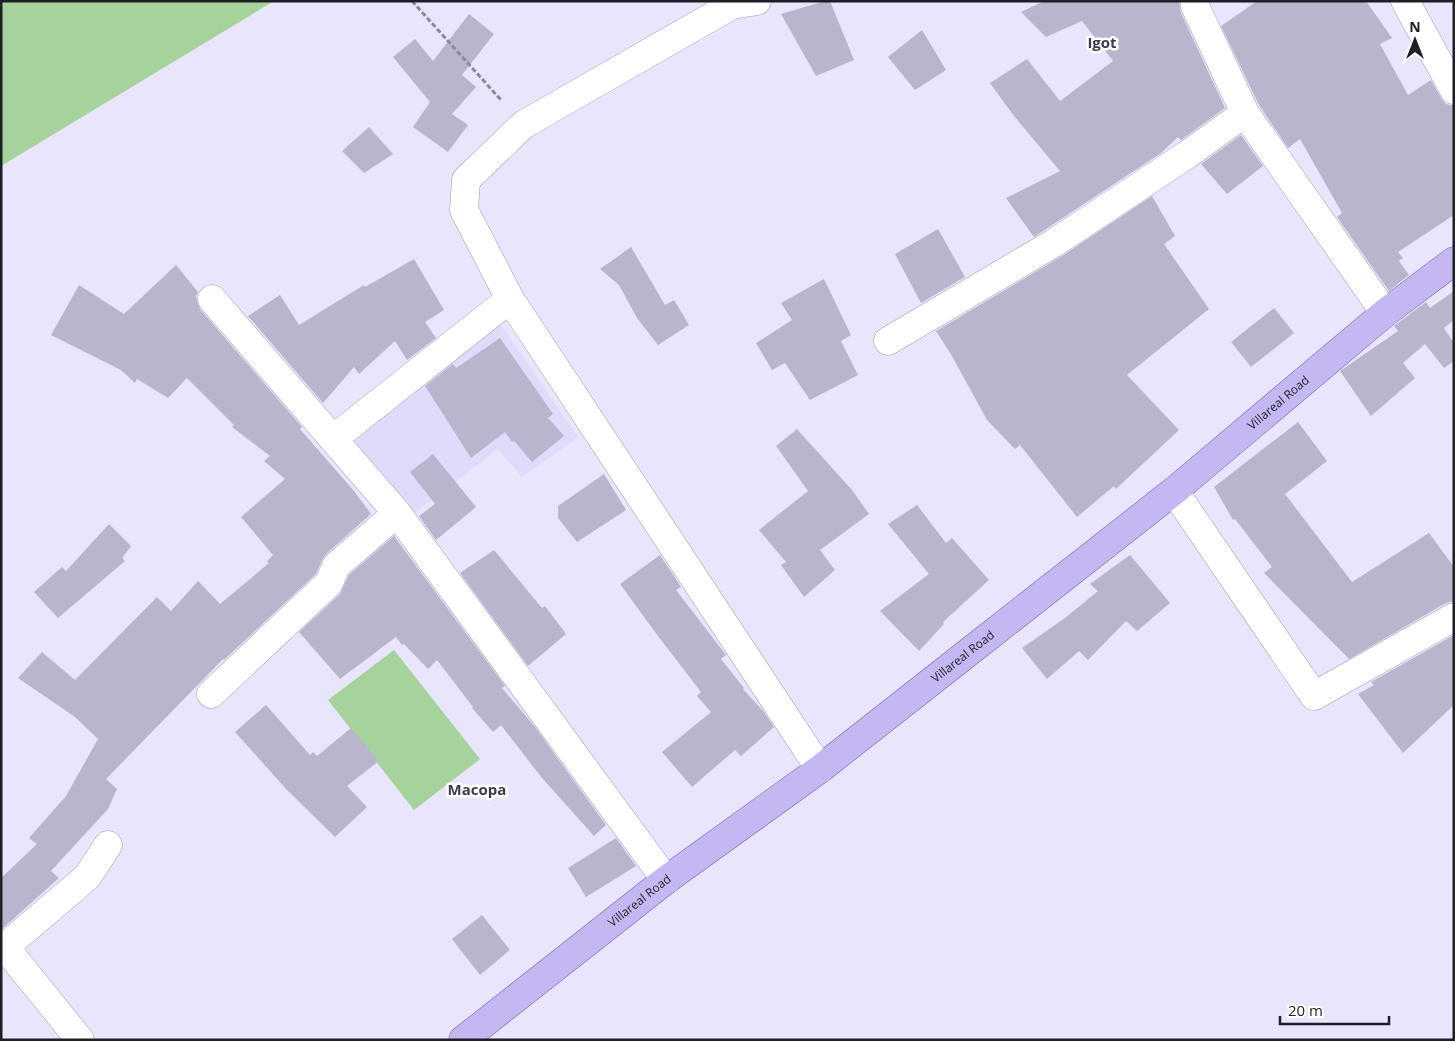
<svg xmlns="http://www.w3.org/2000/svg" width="1455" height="1041" font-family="'Open Sans',sans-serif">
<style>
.built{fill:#e1dbfb}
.green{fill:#a6d39b}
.building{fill:#b9b5cd}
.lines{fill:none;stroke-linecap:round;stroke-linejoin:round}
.minor-casing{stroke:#a09cb3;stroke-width:29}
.major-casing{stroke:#7263a5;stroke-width:29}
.path{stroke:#8c8a9a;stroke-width:3;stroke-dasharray:5 2.5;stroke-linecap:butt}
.minor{stroke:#fff;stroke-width:28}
.major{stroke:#c5b8f2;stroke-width:28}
.labels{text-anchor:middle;stroke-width:5;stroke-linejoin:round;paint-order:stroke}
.street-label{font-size:12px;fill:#1f1e26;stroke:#fff}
.quarter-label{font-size:15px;font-weight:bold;fill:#3d3a4d;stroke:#fff}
</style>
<rect width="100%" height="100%" fill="#e8e5fd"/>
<!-- built -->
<polygon class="built" points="498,321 578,437 522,477 498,449 408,518 345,439"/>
<!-- green -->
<g class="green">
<polygon points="1,1 274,1 1,166"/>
<polygon points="394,650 480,759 414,810 328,700"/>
</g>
<!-- building -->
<g class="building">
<polygon points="825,1 830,1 854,60 816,76 781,14"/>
<polygon points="1044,1 1179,1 1181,13 1225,108 1181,140 1178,137 1161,153 1034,237 1006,198 1060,171 1014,116 990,83 1027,59 1060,101 1113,61 1082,21 1046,37 1021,12"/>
<polygon points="1257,1 1366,1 1392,38 1380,44 1408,95 1431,80 1441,98 1446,104 1454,106 1454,215 1398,252 1403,258 1399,261 1409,275 1389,291 1337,217 1342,213 1300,139 1288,148 1259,105 1221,26"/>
<polygon points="469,14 494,34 462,75 476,87 452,114 468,125 448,152 413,127 430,102 393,57 415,39 433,61"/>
<polygon points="922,30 946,70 915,90 888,57"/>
<polygon points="369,127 393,154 364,173 342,151"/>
<polygon points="1241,135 1263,166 1227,194 1201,164"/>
<polygon points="1152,196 1175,236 1164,244 1209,309 1127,375 1179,430 1116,489 1114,486 1077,517 1020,445 1015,449 987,420 952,356 936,331 1062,256"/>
<polygon points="938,229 965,277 921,303 895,254"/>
<polygon points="631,247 665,305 674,300 689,325 658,345 637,318 619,285 600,269"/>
<polygon points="414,259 444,310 425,322 436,338 407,360 395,341 359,374 354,367 323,403 248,316 280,295 299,325 364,285 365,287"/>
<polygon points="176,265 198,292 196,296 197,301 200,309 302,427 300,429 354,491 371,514 326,554 322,560 316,574 224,660 223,659 106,779 117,789 108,809 51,871 59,878 1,930 1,878 37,844 29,838 66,796 98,739 75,717 18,678 42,652 75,680 157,597 171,611 198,581 220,604 269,563 267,561 273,555 241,517 285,479 264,461 270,456 232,427 234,425 187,378 168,398 137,379 135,383 121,370 51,335 79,285 124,314"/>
<polygon points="824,279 851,335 841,341 858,375 810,400 785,363 772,370 756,343 792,320 781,303"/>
<polygon points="1454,291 1454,320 1444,328 1454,343 1454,361 1444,368 1425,344 1403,363 1415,378 1371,416 1340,371 1398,331 1394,326 1426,302 1430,308"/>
<polygon points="1274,308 1294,333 1251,367 1231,342"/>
<polygon points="500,338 553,414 548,418 564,436 532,462 514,441 512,442 505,432 471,458 425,386 453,364 456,368"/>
<polygon points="1298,422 1327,461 1285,494 1352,582 1429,533 1454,567 1454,601 1446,603 1349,659 1264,573 1272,567 1235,519 1233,520 1214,487"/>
<polygon points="797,429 852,490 869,514 820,550 835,570 804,597 781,565 786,562 759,530 808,491 776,446"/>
<polygon points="433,454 476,507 436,540 419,516 435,504 410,472"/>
<polygon points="604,474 626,510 577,542 558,518 558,506"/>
<polygon points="917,505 946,543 952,538 989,580 943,622 944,624 919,651 880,611 929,574 888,524"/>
<polygon points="109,524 131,546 122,558 125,561 58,618 34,592 62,567 66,571"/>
<polygon points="394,536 505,686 502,688 535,727 606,825 594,836 542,778 501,725 493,732 472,708 473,707 437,660 428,669 404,644 402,645 396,637 340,679 299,632 340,594 349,575"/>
<polygon points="494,550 542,608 545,606 566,634 528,666 460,573"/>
<polygon points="660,555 681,587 676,590 726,655 721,659 744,688 743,689 764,712 774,727 741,756 735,750 692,787 662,752 711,712 697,696 701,692 658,636 620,584"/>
<polygon points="1130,555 1170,603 1137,631 1126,621 1088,660 1079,651 1047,679 1022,648 1065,618 1098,591 1090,584"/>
<polygon points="1454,635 1454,705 1403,753 1358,694 1374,685 1371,682"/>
<polygon points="266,705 310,755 313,752 317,756 351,728 379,761 347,786 367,807 335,837 287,790 235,732"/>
<polygon points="616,838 636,866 586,897 568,868"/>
<polygon points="482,915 510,950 480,975 452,939"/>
</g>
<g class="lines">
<defs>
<g id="minor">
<polyline points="757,1 732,5 523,125 466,180 464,210 510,299 820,769"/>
<polyline points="1195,1 1195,6 1245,113 1385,313"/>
<polyline points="1405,1 1454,90"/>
<polyline points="212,299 397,513 666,880"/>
<polyline points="888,341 1054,243 1188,154 1245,113"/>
<polyline points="333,439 510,299"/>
<polyline points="1174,491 1314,696 1454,617"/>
<polyline points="211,694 329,583 336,566 397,513"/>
<polyline points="80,1040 9,952 12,941 87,877 108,845"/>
</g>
<g id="major">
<path id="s1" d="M 463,1040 L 666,880 L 820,769 L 979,644 L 1174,491 L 1385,313 L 1454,261"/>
</g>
</defs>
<!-- minor casing -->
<use href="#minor" class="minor-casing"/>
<!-- major casing -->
<use href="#major" class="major-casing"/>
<!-- path -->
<polyline class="path" points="412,1 501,100"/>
<!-- minor -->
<use href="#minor" class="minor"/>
<!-- major -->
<use href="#major" class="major"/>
</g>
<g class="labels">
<!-- street labels -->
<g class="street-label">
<text dy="4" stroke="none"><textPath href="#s1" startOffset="1035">Villareal Road</textPath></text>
<text dy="4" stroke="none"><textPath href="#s1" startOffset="630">Villareal Road</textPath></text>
<text dy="4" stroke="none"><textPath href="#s1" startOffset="225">Villareal Road</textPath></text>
</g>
<!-- quarter labels -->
<g class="quarter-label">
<text x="1102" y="48">Igot</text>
<text x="477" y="795">Macopa</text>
</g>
</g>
<!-- border -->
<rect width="1455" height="1041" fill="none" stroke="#1f1e26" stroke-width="5"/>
<!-- north arrow -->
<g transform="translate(1415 40)" stroke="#ffffff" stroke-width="4" paint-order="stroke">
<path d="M0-4L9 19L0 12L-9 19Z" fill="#1f1e26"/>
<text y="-8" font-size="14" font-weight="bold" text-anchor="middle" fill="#1f1e26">N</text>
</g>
<!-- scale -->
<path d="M1280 1016v8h109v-8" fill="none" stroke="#1f1e26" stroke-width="2.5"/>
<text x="1288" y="1016" font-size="15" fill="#1f1e26" stroke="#ffffff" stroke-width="4" paint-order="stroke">20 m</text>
</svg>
